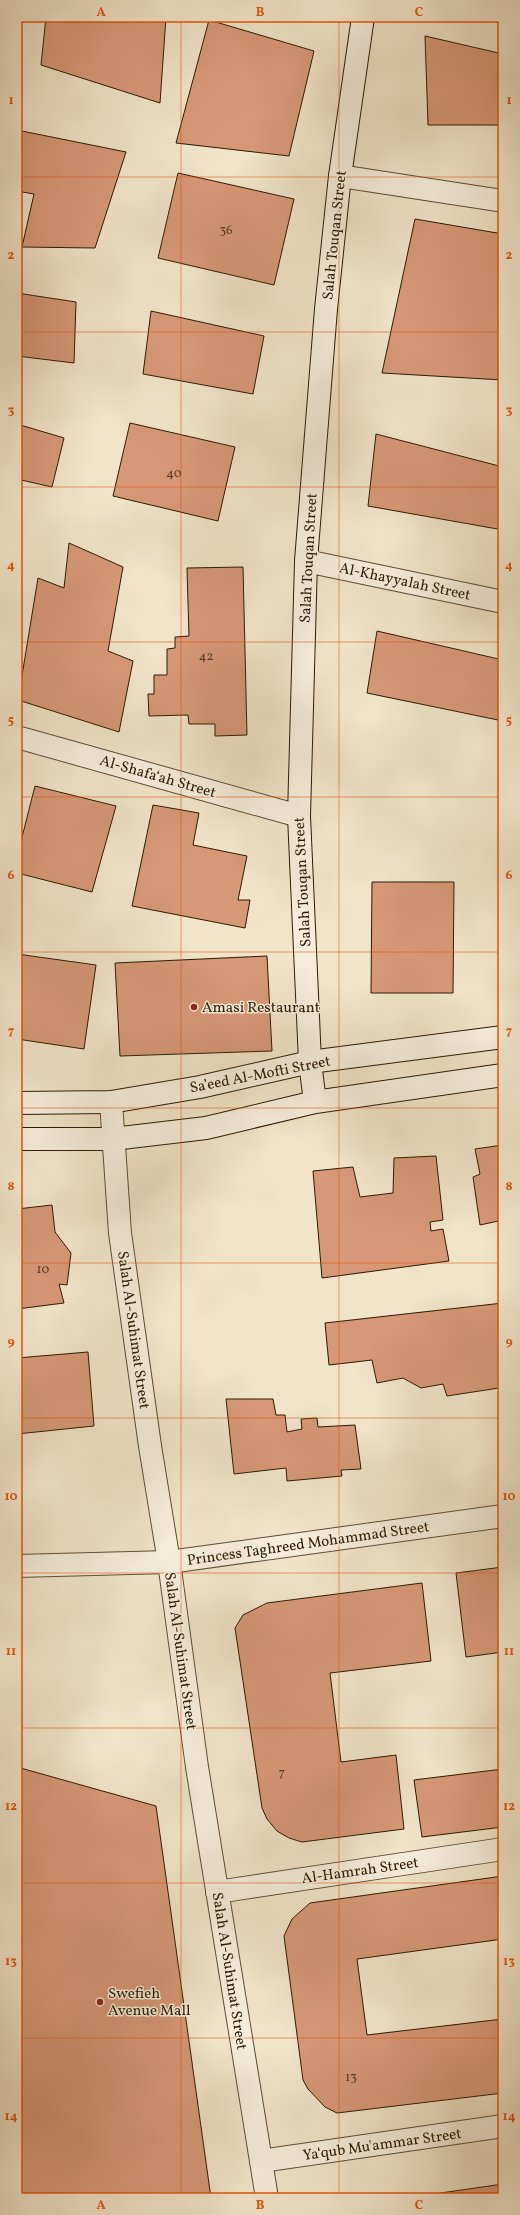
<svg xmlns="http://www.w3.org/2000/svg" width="520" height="2215" font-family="Vollkorn,serif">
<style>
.building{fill:#d79878;stroke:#2c1b02}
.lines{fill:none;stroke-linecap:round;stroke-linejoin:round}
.street-casing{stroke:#5d4d34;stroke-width:24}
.secondary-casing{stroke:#2c1b02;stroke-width:24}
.street{stroke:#f6eddc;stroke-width:22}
.secondary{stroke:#f6eddc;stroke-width:22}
.grid{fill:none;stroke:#df560c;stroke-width:1;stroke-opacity:0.55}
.poi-dot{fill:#8f2418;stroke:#f6eddc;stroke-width:1.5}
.labels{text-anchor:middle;stroke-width:3;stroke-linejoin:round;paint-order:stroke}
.number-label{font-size:13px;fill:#573a20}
.street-label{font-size:15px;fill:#2c1b02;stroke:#f6eddc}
.poi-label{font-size:15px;fill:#2c1b02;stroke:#f6eddc;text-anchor:start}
.neatline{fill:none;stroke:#df560c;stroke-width:1.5}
.grid-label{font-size:13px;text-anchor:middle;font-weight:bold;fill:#df560c}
</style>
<rect width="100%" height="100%" fill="#f1e4c9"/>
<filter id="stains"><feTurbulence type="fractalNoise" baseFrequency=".005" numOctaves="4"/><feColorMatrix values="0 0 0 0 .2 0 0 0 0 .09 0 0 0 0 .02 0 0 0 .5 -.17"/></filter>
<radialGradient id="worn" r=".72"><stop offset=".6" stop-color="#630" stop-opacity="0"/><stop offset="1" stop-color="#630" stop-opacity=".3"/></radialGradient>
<!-- building -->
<g class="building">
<polygon points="46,17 166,17 160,103 41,65"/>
<polygon points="486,17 503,17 503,20"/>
<polygon points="209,20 314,51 289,156 176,143"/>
<polygon points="425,36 503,54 503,125 428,125"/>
<polygon points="17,130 126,152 95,248 22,247 34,194 17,191"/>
<polygon points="178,173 294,199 274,285 158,258"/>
<polygon points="415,219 503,234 503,380 382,373"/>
<polygon points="17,293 76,302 74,363 17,356"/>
<polygon points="151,311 264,336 253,394 143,374"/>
<polygon points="130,423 235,447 218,521 113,496"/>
<polygon points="17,424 64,438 52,487 17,479"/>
<polygon points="376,434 503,467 503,530 368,506"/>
<polygon points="69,543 123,567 108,651 133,661 119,732 18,700 38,578 64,588"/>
<polygon points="243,567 247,735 215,736 215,724 189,724 188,715 149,716 148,694 154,694 154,675 167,675 167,649 175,648 175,637 189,636 187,568"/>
<polygon points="377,631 503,660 503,721 367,693"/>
<polygon points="35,786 116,806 92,892 17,873 17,857"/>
<polygon points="153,805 199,813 193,845 247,856 238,900 250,900 245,928 132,906"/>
<polygon points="372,882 454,882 453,993 371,993"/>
<polygon points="17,954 96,965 84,1049 17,1039"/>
<polygon points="267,956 272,1051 120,1056 115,963"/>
<polygon points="503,1145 503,1220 480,1225 473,1177 480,1174 475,1149"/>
<polygon points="436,1156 443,1220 430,1222 431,1231 443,1229 449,1261 322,1278 313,1171 353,1167 360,1197 393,1193 394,1158"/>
<polygon points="52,1205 55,1232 71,1253 67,1285 59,1284 64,1303 17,1309 17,1209"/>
<polygon points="503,1303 503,1392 499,1388 447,1396 443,1384 421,1388 403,1378 377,1383 372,1360 329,1365 325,1323"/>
<polygon points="88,1352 94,1426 17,1434 17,1358"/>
<polygon points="226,1399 273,1399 276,1415 285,1415 287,1432 302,1429 301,1419 317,1418 318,1427 355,1425 361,1469 341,1470 342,1476 287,1481 286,1468 234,1474"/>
<polygon points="503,1567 503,1652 466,1657 456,1573"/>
<polygon points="422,1583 431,1661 330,1673 341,1762 396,1755 404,1829 302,1842 289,1838 277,1831 267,1819 262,1808 235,1628 243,1615 267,1603"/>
<polygon points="17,1767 156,1806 211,2198 17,2198"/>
<polygon points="503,1769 503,1827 422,1837 414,1780"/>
<polygon points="503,1876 503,1939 357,1959 367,2035 503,2019 503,2093 337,2113 325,2107 308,2089 303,2080 284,1936 292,1919 310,1903"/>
<polygon points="503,2184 503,2198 413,2198 413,2197"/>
</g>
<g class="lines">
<defs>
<g id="street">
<polyline points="340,176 503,201"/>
<polyline points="306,561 503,602"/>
<polyline points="17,737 299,816"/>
<polyline points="111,1102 120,1233 150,1446 169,1562 197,1767 267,2198"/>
<polyline points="17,1566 169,1562 503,1516"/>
<polyline points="217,1892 503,1849"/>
<polyline points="261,2161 503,2126"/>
</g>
<g id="secondary">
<polyline points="315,1102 310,1062 299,816 306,561 326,309 340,176 363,17"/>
<polyline points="17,1103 111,1102 200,1087 310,1062 503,1037"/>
<polyline points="17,1139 113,1139 206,1128 315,1102 503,1075"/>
</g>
</defs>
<!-- street casing -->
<use href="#street" class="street-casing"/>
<!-- secondary casing -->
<use href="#secondary" class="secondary-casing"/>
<!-- street -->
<use href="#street" class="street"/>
<!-- secondary -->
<use href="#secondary" class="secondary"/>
</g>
<!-- grid -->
<path class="grid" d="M 181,17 L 181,2198M 339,17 L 339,2198M 17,177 L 503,177M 17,332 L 503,332M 17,487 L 503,487M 17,642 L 503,642M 17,797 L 503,797M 17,952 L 503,952M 17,1108 L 503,1108M 17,1263 L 503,1263M 17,1418 L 503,1418M 17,1573 L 503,1573M 17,1728 L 503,1728M 17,1883 L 503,1883M 17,2038 L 503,2038"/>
<!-- markers -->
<g class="poi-dot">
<circle cx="194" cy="1007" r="4"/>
<circle cx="100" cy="2002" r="4"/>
</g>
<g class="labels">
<!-- number labels -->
<g class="number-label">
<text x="226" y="234">36</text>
<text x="174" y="477">40</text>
<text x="206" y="660">42</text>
<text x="43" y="1273">10</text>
<text x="282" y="1776">7</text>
<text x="351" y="2081">13</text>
</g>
<!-- street labels -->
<g class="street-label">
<text transform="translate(334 235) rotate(-84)" y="5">Salah Touqan Street</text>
<text transform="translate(308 558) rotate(-87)" y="5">Salah Touqan Street</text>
<text transform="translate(405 581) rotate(12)" y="5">Al-Khayyalah Street</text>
<text transform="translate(158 776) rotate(16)" y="5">Al-Shafa‘ah Street</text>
<text transform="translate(302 882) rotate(-93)" y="5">Salah Touqan Street</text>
<text transform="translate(260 1074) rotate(-11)" y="5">Sa’eed Al-Mofti Street</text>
<text transform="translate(134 1330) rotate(82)" y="5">Salah Al-Suhimat Street</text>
<text transform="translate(308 1543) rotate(-8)" y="5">Princess Taghreed Mohammad Street</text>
<text transform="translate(181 1651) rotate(82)" y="5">Salah Al-Suhimat Street</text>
<text transform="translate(360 1870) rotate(-8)" y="5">Al-Hamrah Street</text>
<text transform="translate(230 1971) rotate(81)" y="5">Salah Al-Suhimat Street</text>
<text transform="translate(382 2144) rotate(-8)" y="5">Ya‘qub Mu'ammar Street</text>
</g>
<!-- poi labels -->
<g class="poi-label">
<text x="202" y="1012">Amasi Restaurant</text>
<text x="108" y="1998">Swefieh<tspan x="108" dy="17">Avenue Mall</tspan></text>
</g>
</g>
<!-- margin -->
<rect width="520" height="2215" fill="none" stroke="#f1e4c9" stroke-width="44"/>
<rect x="22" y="22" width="476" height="2171" class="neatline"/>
<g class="grid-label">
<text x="101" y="16">A</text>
<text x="260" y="16">B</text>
<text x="419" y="16">C</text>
<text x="11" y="104">1</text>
<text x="509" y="104">1</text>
<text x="11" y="259">2</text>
<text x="509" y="259">2</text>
<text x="11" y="414">3</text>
<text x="509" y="414">3</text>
<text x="11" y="569">4</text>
<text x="509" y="569">4</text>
<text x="11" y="724">5</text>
<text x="509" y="724">5</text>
<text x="11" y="879">6</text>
<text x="509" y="879">6</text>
<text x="11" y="1035">7</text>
<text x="509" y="1035">7</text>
<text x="11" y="1190">8</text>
<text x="509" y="1190">8</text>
<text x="11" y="1345">9</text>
<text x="509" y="1345">9</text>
<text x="11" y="1500">10</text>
<text x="509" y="1500">10</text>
<text x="11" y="1655">11</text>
<text x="509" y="1655">11</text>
<text x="11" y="1810">12</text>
<text x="509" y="1810">12</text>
<text x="11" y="1965">13</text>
<text x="509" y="1965">13</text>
<text x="11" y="2120">14</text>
<text x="509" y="2120">14</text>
<text x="101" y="2209">A</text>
<text x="260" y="2209">B</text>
<text x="419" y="2209">C</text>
</g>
<rect width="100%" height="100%" filter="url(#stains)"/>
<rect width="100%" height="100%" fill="url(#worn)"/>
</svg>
